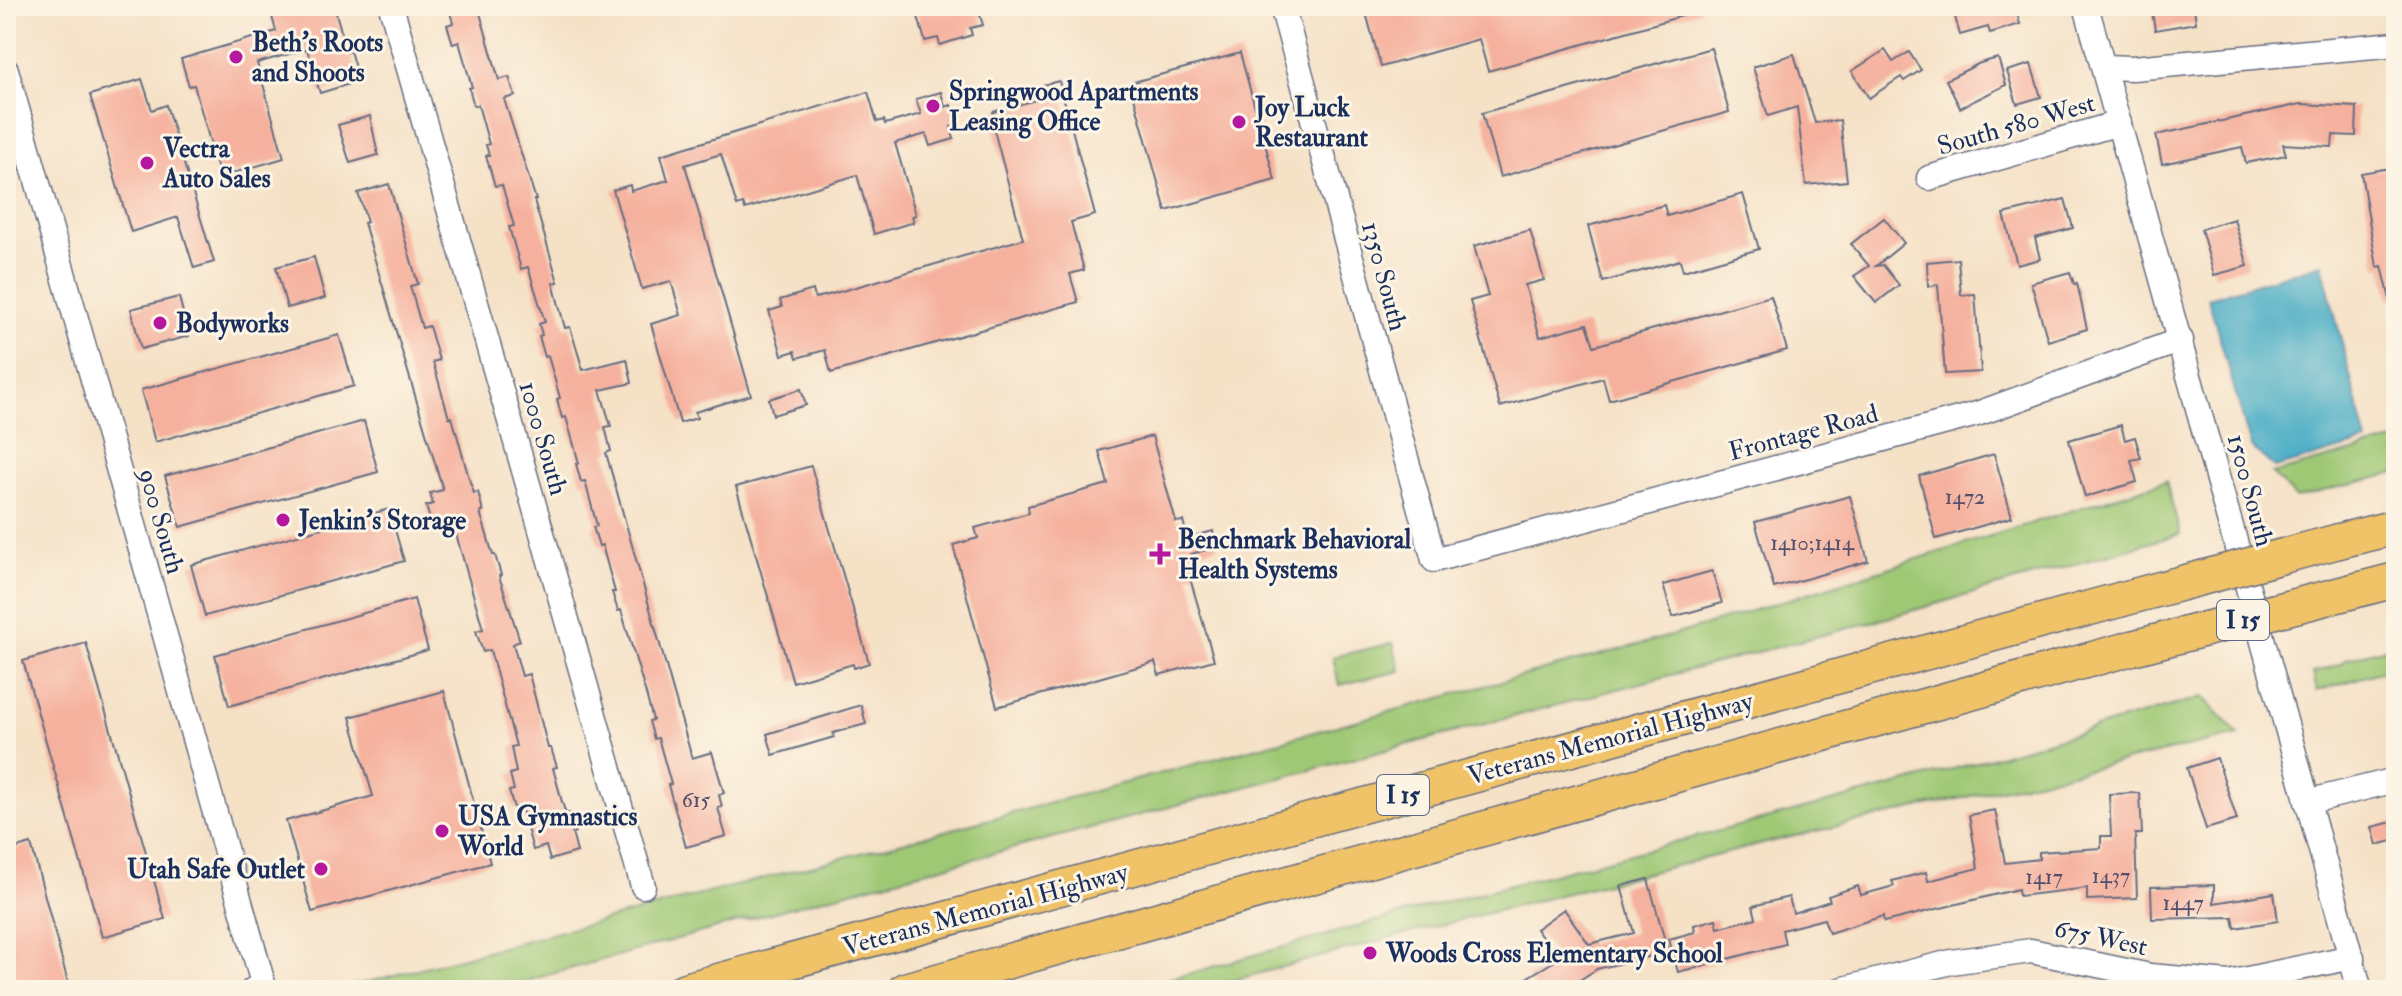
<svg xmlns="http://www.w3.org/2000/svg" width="2402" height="996" font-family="'IM FELL Double Pica',serif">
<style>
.green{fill:#9fc874;stroke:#5d7c69;stroke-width:2}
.water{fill:#46acc5;stroke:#306e92;stroke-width:2}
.building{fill:#f5b19d}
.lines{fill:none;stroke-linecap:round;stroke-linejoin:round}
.minor-casing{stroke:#676d82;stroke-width:27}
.highway-casing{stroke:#676d82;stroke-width:37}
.minor{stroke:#fff;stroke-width:24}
.highway{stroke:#f1c369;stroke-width:34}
.highway-bridge-casing{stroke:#676d82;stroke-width:37;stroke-linecap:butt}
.highway-bridge{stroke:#f1c369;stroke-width:34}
.poi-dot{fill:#b5179e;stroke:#fcf5e5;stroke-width:3}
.labels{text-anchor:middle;stroke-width:6;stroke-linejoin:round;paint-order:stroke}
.number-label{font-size:22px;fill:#52506e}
.shield{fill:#fcf5e5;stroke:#5e6a86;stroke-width:2}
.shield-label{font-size:24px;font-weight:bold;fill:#1b2f5e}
.poi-label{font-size:26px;font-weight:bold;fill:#1b2f5e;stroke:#fcf5e5;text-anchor:start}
.street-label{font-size:26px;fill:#1b2f5e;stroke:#fcf5e5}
</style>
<rect width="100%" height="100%" fill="#fcf5e5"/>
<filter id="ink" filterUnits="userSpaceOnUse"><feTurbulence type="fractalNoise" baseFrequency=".0125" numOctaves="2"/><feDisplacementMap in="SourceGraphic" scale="16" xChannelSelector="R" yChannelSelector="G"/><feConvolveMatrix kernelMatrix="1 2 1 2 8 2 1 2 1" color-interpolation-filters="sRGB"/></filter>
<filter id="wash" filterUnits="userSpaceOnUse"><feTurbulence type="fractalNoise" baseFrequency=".006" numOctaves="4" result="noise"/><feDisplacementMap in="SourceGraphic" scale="32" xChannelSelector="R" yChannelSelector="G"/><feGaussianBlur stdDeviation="1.8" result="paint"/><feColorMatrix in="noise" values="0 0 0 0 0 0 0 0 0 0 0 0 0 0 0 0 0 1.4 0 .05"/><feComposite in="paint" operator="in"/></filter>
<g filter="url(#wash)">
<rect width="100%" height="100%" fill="#f5e1c6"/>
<!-- green -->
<g class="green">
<polygon points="2396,440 2396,473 2296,498 2272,474"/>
<polygon points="2166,481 2180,534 1887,618 821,899 494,990 337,990 983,821 1674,635"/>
<polygon points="1393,643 1400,671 1339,685 1333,657"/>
<polygon points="2396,645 2396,667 2317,691 2313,673 2340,664 2346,659"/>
<polygon points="2203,697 2239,735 1786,838 1401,935 1197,990 1130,990 1430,906 1908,782"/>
</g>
<!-- water -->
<polygon class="water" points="2322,264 2367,442 2275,468 2251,447 2208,298"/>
<g id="blocks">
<!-- building -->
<g class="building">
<polygon points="269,6 288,6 291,16 334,6 347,52 350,51 359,81 320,93 307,49 257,63 284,158 220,177 194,85 189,86 181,59 276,31"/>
<polygon points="472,6 478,6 499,80 509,77 515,96 504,99 536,200 534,200 558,282 553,283 565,328 570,327 583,370 627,359 632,383 600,390 611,426 605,427 611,451 606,453 692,758 712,752 724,793 719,795 722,807 718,808 726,836 686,847 668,785 671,784 658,738 654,739 649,721 653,720 646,694 621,610 618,611 612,592 615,592 602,545 599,546 593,527 597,526 585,481 581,482 576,464 579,463 566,417 562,418 557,399 560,398 548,356 545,357 539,336 542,335 539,324 545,322 528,267 521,269 509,227 514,226 502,185 495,186 486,156 489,155 486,145 489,144 478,105 474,106 469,88 472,87 459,42 453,44 447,25 453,23 450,12"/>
<polygon points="915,6 977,6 983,25 970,28 972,35 940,45 938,38 925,41"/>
<polygon points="1364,6 1700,6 1700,11 1488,71 1479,39 1381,67"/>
<polygon points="1952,6 2015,6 2020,24 1990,33 1988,27 1960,35"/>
<polygon points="2151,6 2194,6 2196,23 2155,30"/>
<polygon points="1711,48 1729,112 1500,177 1482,113"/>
<polygon points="1885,50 1893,62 1909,52 1921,70 1904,81 1901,77 1869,98 1852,71"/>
<polygon points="1240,53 1275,180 1166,211 1130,83"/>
<polygon points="1794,54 1815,123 1840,120 1847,181 1806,185 1797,107 1768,116 1753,67"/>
<polygon points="1998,58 2006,85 1960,108 1946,80 1980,63"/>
<polygon points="2031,64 2041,97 2017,104 2007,71"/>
<polygon points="142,79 152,110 166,105 214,262 194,268 178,217 131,232 90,95"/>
<polygon points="1059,81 1095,215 1071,222 1084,270 1070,274 1078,302 831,373 825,350 797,358 795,351 782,355 769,311 782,307 780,300 813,290 815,298 828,295 1023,239 991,119 995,118 993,112 1046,97 1043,85"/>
<polygon points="868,92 877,122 884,120 885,124 921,114 916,99 941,92 945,107 951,105 956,125 951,127 954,139 930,146 926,134 895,143 916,215 912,216 914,222 874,234 857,175 745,209 743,204 737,206 721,154 685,165 751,395 695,412 697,418 680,423 651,324 681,315 671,281 642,289 613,190 630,185 631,191 668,180 661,155"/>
<polygon points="2301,104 2357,107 2356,136 2333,135 2332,147 2283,144 2286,155 2246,163 2242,147 2162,164 2156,135"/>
<polygon points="370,116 378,155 350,163 338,125"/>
<polygon points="2396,167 2396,298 2390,299 2382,266 2377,267 2361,173"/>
<polygon points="389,184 418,284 410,286 422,328 429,326 439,360 433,362 449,418 452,417 470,482 474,493 478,492 483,511 480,512 493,555 495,555 501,575 499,576 520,641 513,644 522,676 529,674 548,748 551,748 557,767 553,768 562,802 566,814 570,813 575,832 572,833 577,852 550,860 546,846 533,850 521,806 514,808 509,791 514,790 510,774 516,772 511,747 516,746 490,650 483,652 476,631 483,629 452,520 432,526 426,506 433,504 430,493 443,490 364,223 367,222 358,193"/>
<polygon points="1743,194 1759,249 1683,271 1680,260 1603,282 1588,226 1664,205 1667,216"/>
<polygon points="2065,199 2073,228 2035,238 2040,259 2017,265 2004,214"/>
<polygon points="1884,218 1904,243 1876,266 1883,265 1899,285 1876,303 1854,276 1869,266 1851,244"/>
<polygon points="2234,219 2248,266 2214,275 2201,229"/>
<polygon points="1530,230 1544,280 1525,285 1540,337 1587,324 1594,346 1771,296 1787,350 1609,400 1603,378 1500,407 1470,301 1488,296 1474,246"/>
<polygon points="314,257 325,298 287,308 276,267"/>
<polygon points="1958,259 1961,295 1975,294 1981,372 1945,374 1938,285 1928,286 1927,262"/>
<polygon points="2070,272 2074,284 2077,283 2087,329 2048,341 2031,283"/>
<polygon points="179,297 189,336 141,349 131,309"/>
<polygon points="339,335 354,386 155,442 141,390"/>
<polygon points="801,389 806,405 773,415 769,399"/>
<polygon points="364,421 378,472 180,527 165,476"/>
<polygon points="2121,425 2125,440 2135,437 2141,458 2131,460 2137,482 2085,497 2069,440"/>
<polygon points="1152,436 1176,522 1183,521 1188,538 1213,531 1217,547 1191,554 1196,573 1189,575 1214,660 1159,675 1155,662 997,707 953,545 978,538 975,528 1029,513 1028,506 1108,484 1099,451"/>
<polygon points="1994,454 2012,517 1936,539 1919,476"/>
<polygon points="811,466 869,663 854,668 853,664 793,682 736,487"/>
<polygon points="1850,496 1868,561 1774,588 1755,522"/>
<polygon points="389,509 404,561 205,616 191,565"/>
<polygon points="1712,571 1722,603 1673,617 1663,585"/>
<polygon points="414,599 428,650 229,706 215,655"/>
<polygon points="86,643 165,919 102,937 23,661"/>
<polygon points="444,691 490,863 312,912 286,821 373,796 350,717"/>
<polygon points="861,705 866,724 833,733 834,737 773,755 767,734"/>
<polygon points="2217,758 2237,820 2206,829 2187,768"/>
<polygon points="2140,793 2142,834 2135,834 2137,898 2087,900 2087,888 2019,896 2018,889 1884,922 1883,916 1829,933 1824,919 1782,930 1785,944 1678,972 1669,939 1695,932 1694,925 1716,919 1718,928 1756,918 1753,906 1789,897 1793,913 1830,901 1828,896 1858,886 1861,895 1894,886 1892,881 1926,872 1928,881 1978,868 1969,815 1995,810 2005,863 2039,859 2039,852 2101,848 2101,836 2111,836 2109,794"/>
<polygon points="2396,821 2396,840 2377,845 2372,827"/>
<polygon points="31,844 70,990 6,990 6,851"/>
<polygon points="1648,879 1668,952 1597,969 1564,990 1536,990 1528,977 1558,959 1536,929 1564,909 1589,944 1634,933 1621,886"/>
<polygon points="2214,885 2214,903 2274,893 2278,921 2235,928 2233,917 2152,919 2151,887"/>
</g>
</g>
</g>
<g filter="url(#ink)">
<use href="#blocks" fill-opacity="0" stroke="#676d82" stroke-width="2"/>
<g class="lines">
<defs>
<g id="minor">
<polyline points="391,6 643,886"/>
<polyline points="1282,6 1434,560 1977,414 2181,340"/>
<polyline points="2086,6 2360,990"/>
<polyline points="2104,67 2133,68 2396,44"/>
<polyline points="6,70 264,987 253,990"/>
<polyline points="1929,178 2119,123"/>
<polyline points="2307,802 2396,780"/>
<polyline points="1840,990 1951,962 2031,951 2150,976 2229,983 2352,957"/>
</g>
<g id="highway">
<polyline points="2339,541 2396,527"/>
<polyline points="2353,591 2396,580"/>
<polyline points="685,990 2119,600"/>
<polyline points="905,990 2132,648"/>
</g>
</defs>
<!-- minor casing -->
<use href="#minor" class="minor-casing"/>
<!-- highway casing -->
<use href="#highway" class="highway-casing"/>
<!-- minor -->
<use href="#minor" class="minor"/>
<!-- highway -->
<use href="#highway" class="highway"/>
<defs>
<g id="highway-bridge">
<polyline points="2119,600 2339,541"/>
<polyline points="2132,648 2353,591"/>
</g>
</defs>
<!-- highway-bridge casing -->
<use href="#highway-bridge" class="highway-bridge-casing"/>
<!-- highway-bridge -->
<use href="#highway-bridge" class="highway-bridge"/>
</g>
</g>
<!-- markers -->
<g class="poi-dot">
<circle cx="236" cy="57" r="8"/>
<circle cx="933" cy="106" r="8"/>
<circle cx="1239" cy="122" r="8"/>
<circle cx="147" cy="163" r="8"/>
<circle cx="160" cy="323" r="8"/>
<circle cx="283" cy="520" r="8"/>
<path d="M1156 542h8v8h8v8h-8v8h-8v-8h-8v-8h8z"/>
<circle cx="442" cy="831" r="8"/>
<circle cx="321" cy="869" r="8"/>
<circle cx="1370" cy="953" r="8"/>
</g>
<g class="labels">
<!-- number labels -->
<g class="number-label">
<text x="1965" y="504">1472</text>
<text x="1812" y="550">1410;1414</text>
<text x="696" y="807">615</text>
<text x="2111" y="883">1437</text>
<text x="2044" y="884">1417</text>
<text x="2183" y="910">1447</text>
</g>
<!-- shield labels -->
<g class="shield">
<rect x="2217" y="600" width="52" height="40" rx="6"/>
<rect x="1377" y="775" width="52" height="40" rx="6"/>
</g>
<g class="shield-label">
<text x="2243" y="628">I 15</text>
<text x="1403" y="803">I 15</text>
</g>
<!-- poi labels -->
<g class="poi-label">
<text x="252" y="51">Beth's Roots<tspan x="252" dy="30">and Shoots</tspan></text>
<text x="949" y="100">Springwood Apartments<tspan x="949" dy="30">Leasing Office</tspan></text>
<text x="1255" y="116">Joy Luck<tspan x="1255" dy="30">Restaurant</tspan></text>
<text x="163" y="157">Vectra<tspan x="163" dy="30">Auto Sales</tspan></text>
<text x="176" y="332">Bodyworks</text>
<text x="299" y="529">Jenkin's Storage</text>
<text x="1178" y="548">Benchmark Behavioral<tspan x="1178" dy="30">Health Systems</tspan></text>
<text x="458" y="825">USA Gymnastics<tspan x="458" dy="30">World</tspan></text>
<text x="305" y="878" text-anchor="end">Utah Safe Outlet</text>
<text x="1386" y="962">Woods Cross Elementary School</text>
</g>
<!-- street labels -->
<g class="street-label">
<text transform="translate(2016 124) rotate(-16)" y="9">South 580 West</text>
<text transform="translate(1385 276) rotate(75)" y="9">1350 South</text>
<text transform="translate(1803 432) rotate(-15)" y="9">Frontage Road</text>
<text transform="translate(544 438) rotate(74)" y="9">1000 South</text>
<text transform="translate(2251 490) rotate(75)" y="9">1500 South</text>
<text transform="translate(162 521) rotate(74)" y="9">900 South</text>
<text transform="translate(1610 738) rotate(-15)" y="9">Veterans Memorial Highway</text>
<text transform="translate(985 909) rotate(-15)" y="9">Veterans Memorial Highway</text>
<text transform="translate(2101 937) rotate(12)" y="9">675 West</text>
</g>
</g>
<!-- margin -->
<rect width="2402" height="996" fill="none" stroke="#fcf5e5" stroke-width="32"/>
</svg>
